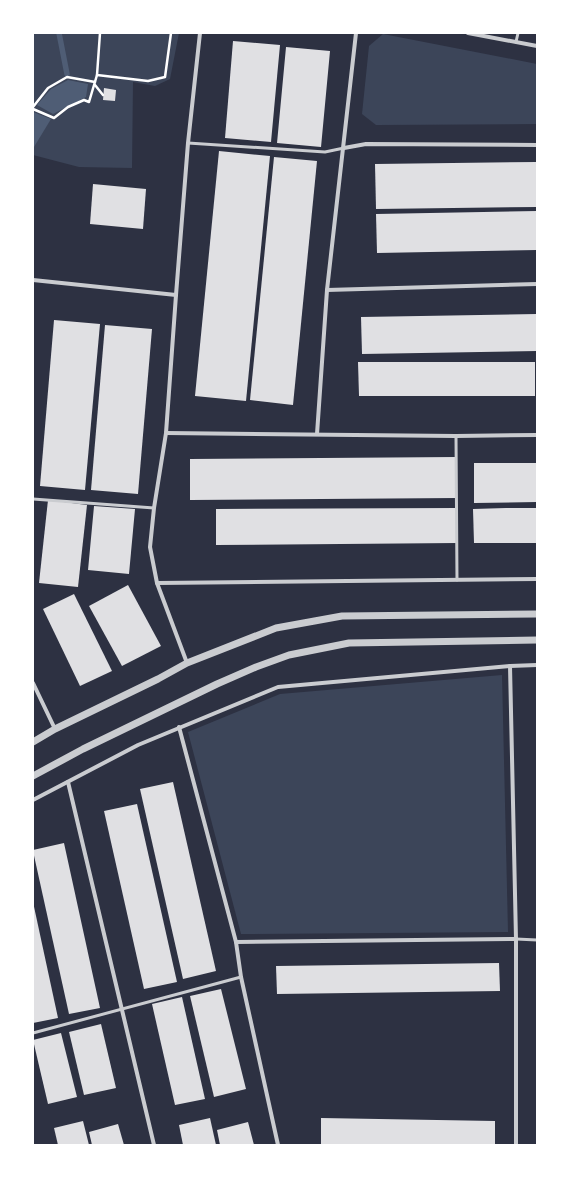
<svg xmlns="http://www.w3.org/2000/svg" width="570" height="1178" font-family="Georgia,serif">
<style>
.green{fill:#3c4559}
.water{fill:#4f5d75}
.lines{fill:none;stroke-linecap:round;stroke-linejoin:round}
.stream{stroke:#4f5d75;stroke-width:5.5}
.building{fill:#e0e0e3}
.path{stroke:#fff;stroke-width:2.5}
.service{stroke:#caccd0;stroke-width:3}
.minor{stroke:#caccd0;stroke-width:4}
.tertiary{stroke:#caccd0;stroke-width:7}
</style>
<rect width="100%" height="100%" fill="#2d3142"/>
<!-- green -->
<g class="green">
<polygon points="33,33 179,33 170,79 155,86 133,82 132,168 79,167 33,155"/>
<polygon points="383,34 537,64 537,124 376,125 362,114 369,46"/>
<polygon points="502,675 508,932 241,934 188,732 280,694"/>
</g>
<!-- water -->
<g class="water">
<polygon points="68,80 88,84 86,97 53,114 37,105 51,89"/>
<polygon points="33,112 51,119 34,147 33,147"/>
</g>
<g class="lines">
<!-- stream -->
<polyline class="stream" points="59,33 67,74"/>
</g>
<!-- building -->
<g class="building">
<polygon points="233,41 280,45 271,142 225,138"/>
<polygon points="286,47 330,51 321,147 277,143"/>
<polygon points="104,88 116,90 115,101 103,100"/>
<polygon points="219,151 270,156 246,401 195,396"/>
<polygon points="274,157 317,161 293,405 250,400"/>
<polygon points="537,162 537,207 376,209 375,164"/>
<polygon points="93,184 146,189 143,229 90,224"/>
<polygon points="537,211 537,250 377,253 376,214"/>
<polygon points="537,314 537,351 362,354 361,317"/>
<polygon points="54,320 100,324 85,490 40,486"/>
<polygon points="105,325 152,329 138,494 91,490"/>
<polygon points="358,362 535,362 535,396 359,396"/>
<polygon points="456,457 457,498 190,500 190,459"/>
<polygon points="474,463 537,463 537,502 474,503"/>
<polygon points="48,500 87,505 78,587 39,583"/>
<polygon points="94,506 135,509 129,574 88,570"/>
<polygon points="457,508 457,543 216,545 216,509"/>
<polygon points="506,508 537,508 537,543 474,543 473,509"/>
<polygon points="128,585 161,646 122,666 89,606"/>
<polygon points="74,594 112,671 80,686 43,609"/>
<polygon points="173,782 216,971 183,979 140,789"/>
<polygon points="137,804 177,982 144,989 104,811"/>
<polygon points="64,843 100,1008 69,1014 33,851 33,850"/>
<polygon points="33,902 58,1018 33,1023"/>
<polygon points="499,963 500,991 277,994 276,966"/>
<polygon points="221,989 246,1089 214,1097 190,996"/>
<polygon points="182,997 205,1099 175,1105 152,1004"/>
<polygon points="101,1024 116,1088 84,1095 69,1032"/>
<polygon points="61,1033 77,1097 48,1104 33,1040"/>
<polygon points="210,1118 216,1145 183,1145 179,1125"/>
<polygon points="321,1118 495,1121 495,1145 321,1145"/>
<polygon points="83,1121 89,1145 58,1145 54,1128"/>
<polygon points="248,1122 254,1145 220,1145 217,1130"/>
<polygon points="118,1124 124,1145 92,1145 89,1132"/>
</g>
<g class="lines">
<!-- path -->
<g class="path">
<polyline points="100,33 97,75 148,81 165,77 171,33"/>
<polyline points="95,85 103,95"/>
<polyline points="33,107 48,88 67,77 95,82"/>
<polyline points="33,109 54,118 68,107 84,100 89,102 97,75"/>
</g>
<!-- service -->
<g class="service">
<polyline points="516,42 518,33"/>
<polyline points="188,143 325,152 344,148"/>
<polyline points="456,436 457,580"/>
<polyline points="33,499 154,508"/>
<polyline points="516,939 537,940"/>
<polyline points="33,1033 241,977"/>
</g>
<!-- minor -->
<g class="minor">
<polyline points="468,33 537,46"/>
<polyline points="344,148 366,144 537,145"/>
<polyline points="33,280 176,295"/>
<polyline points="327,290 537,284"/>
<polyline points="166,433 456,436 537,435"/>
<polyline points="317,434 327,290 356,33"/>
<polyline points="157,583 537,579"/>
<polyline points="187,663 157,583 150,547 154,508 166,433 176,295 188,143 200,33"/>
<polyline points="510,666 516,939 516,1145"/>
<polyline points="33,683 55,729"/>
<polyline points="179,727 236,942 241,977 278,1145"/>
<polyline points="68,782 154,1145"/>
<polyline points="33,800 138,745 278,687 510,666 537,665"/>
<polyline points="236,942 516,939"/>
</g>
<!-- tertiary -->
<g class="tertiary">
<polyline points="33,742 55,729 158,679 187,663 276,628 342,616 537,614"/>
<polyline points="33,776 83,749 217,684 256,667 289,655 349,643 537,640"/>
</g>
</g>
<!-- border -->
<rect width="570" height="1178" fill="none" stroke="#ffffff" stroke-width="68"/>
</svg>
